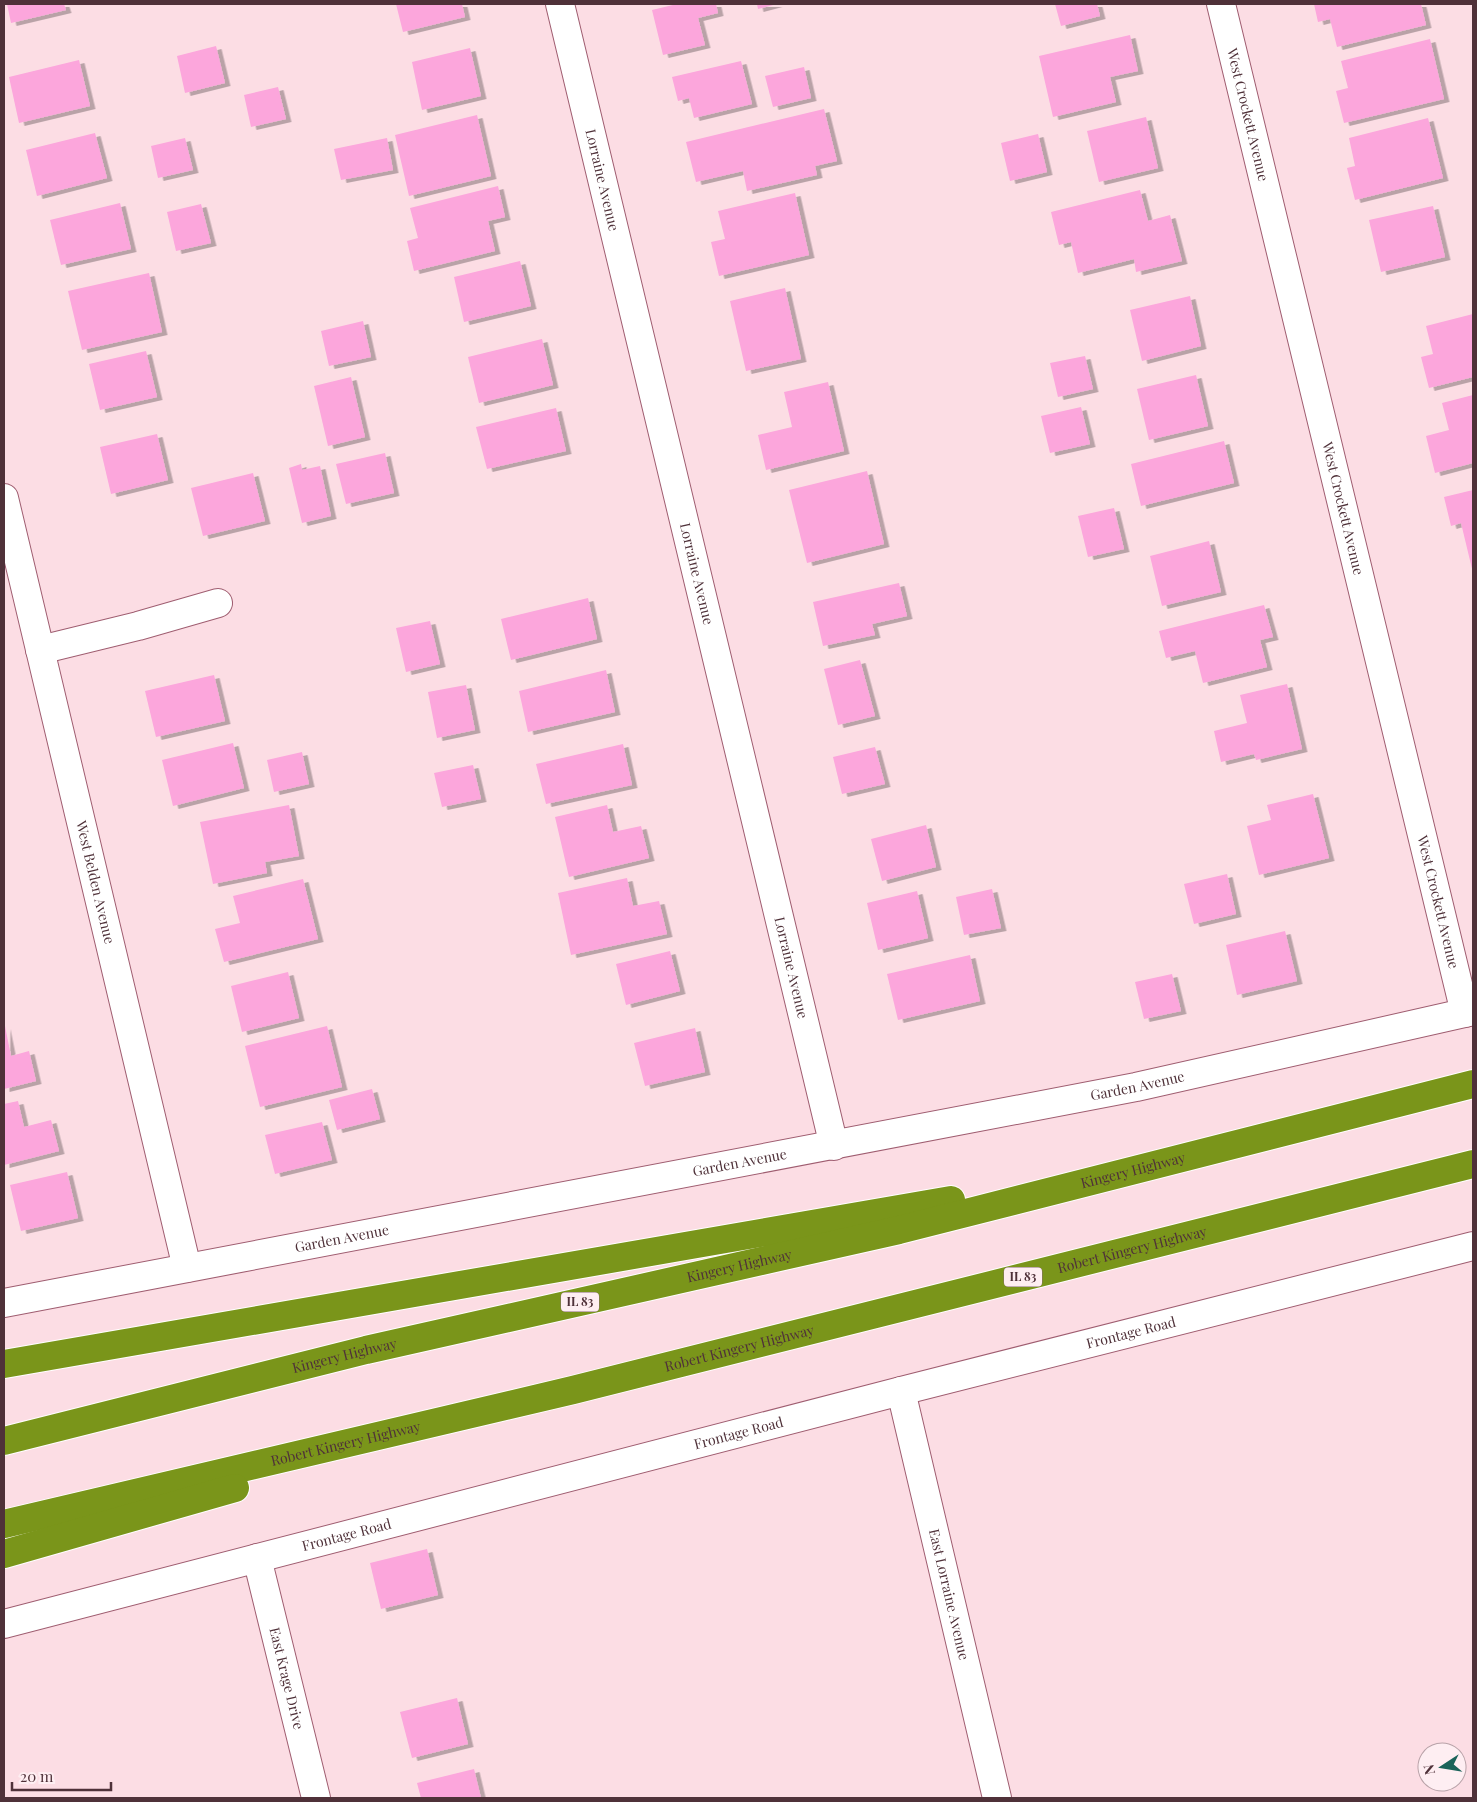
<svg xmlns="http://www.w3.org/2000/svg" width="1477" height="1802" font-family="'Playfair Display',serif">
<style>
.building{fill:#fca6dc;filter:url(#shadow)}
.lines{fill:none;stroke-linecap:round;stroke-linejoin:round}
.minor-casing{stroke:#9f5d70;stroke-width:30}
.highway-casing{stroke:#fff;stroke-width:30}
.minor{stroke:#fff;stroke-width:28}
.highway{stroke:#7a951a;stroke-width:28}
.labels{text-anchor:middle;stroke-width:4;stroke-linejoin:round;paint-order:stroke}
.shield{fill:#feeef2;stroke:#846a70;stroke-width:1}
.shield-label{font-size:12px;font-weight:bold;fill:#4f3139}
.street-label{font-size:14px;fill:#4f3139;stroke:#feeef2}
</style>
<defs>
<filter id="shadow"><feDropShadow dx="5.5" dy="3" stdDeviation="0" flood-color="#0004"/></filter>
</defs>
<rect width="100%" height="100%" fill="#fcdde4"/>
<!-- building -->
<g class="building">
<polygon points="7,4 64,4 66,10 11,23"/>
<polygon points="396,4 462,4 465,17 403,32"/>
<polygon points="677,4 716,4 718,13 698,18 705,45 663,55 652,10"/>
<polygon points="757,4 777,4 758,9"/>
<polygon points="1055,4 1097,4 1100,16 1061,26"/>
<polygon points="1314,4 1421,4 1426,25 1337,47 1330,19 1318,22"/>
<polygon points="1130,35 1138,71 1110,77 1116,102 1053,117 1039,56"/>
<polygon points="1430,39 1444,99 1344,123 1336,91 1348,88 1341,61"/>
<polygon points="216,46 225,83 185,93 177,56"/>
<polygon points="470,48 481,96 422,110 412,62"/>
<polygon points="79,60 90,106 19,123 9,77"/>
<polygon points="741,61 752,104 694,118 689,98 678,101 672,77"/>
<polygon points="804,67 811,98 773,107 765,76"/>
<polygon points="278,87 286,119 251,127 244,95"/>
<polygon points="824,109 837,161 815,166 817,175 747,191 743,171 696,182 686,142"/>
<polygon points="477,115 491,176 409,196 395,135"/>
<polygon points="1146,117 1158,168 1099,182 1087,131"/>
<polygon points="1428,118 1443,178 1355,200 1347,168 1355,166 1349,138"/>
<polygon points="95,133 107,178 37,196 26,150"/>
<polygon points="1038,134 1047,172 1010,181 1001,143"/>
<polygon points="185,138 193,170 158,178 151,146"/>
<polygon points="387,138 393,170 341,180 334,149"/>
<polygon points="498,186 505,217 488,221 495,251 414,271 407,241 418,238 410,208"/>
<polygon points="1140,190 1148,221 1170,215 1182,261 1136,272 1134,259 1078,273 1071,242 1059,245 1051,212"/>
<polygon points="795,193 809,255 719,276 711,242 725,239 718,211"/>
<polygon points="120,203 131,249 61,265 50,220"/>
<polygon points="201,204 211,243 176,251 167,212"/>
<polygon points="1433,206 1445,257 1381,272 1369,220"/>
<polygon points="520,261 531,306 464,322 454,277"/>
<polygon points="149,273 162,332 82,350 68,291"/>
<polygon points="785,288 801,359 746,371 730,301"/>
<polygon points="1190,296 1201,346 1142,361 1130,310"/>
<polygon points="1473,314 1473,377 1429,388 1421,357 1433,354 1426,326"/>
<polygon points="363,321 371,357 329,366 321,331"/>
<polygon points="542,339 553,385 479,403 468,357"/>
<polygon points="146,351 157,397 100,410 89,364"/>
<polygon points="1085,356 1093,389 1058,397 1050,363"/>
<polygon points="1196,375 1208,426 1149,440 1137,389"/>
<polygon points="351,377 365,437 328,446 314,386"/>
<polygon points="828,382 844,451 766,470 758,435 792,427 784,392"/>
<polygon points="1473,395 1473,463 1435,473 1426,436 1449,430 1442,403"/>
<polygon points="1081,407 1090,444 1050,453 1041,416"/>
<polygon points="556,408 566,451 487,469 476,427"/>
<polygon points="157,434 168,480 111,494 100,447"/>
<polygon points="1224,441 1234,483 1141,506 1131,464"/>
<polygon points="385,453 394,493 346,504 336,464"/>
<polygon points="301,464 302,470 320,466 331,516 302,523 289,468"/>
<polygon points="867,471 884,544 807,563 789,490"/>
<polygon points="253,473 265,521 203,536 191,488"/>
<polygon points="1473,490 1473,573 1461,523 1451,526 1444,497"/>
<polygon points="1114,508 1124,549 1088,557 1078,516"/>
<polygon points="1209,541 1221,592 1162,606 1150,556"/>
<polygon points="899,583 907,616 872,624 875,635 823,646 813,602"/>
<polygon points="588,598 597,639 511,660 501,619"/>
<polygon points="1264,605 1273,637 1260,640 1267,667 1203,683 1195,651 1166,658 1159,631"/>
<polygon points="430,621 440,664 406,672 396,628"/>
<polygon points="860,660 875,716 838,725 824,669"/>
<polygon points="606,670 615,712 528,732 519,691"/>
<polygon points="214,675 225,721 156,737 145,691"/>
<polygon points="1287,684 1302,749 1256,760 1254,754 1221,762 1214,731 1247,723 1240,695"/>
<polygon points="466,685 475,730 437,738 428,692"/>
<polygon points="233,743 244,788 173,806 162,760"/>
<polygon points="623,744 632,785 546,804 536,764"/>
<polygon points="875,747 885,784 842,794 833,757"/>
<polygon points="302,752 309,784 274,792 267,760"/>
<polygon points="473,765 481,799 442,807 434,773"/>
<polygon points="1313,794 1329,858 1259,875 1247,826 1271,820 1267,805"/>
<polygon points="289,805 299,856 265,862 267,873 213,884 200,822"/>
<polygon points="607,805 613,832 641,826 649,858 569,877 555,817"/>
<polygon points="926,825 936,867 882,881 871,839"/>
<polygon points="1227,874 1236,914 1194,924 1184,884"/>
<polygon points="627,878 633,906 659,901 667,934 571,955 558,893"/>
<polygon points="303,879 318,939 224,962 215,929 240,923 233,896"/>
<polygon points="992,889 1001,928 964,935 956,897"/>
<polygon points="917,891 928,938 878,950 867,903"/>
<polygon points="1285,931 1297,981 1237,995 1226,945"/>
<polygon points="670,951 680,991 626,1005 616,964"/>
<polygon points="970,955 980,1001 898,1020 887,974"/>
<polygon points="288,972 299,1018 242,1032 231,986"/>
<polygon points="1172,974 1181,1011 1144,1019 1135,982"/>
<polygon points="5,1026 11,1056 29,1051 36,1081 4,1089"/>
<polygon points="327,1026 342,1087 260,1107 245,1046"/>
<polygon points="695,1028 705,1072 645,1086 634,1043"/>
<polygon points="372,1089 380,1119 337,1130 329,1100"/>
<polygon points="18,1101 24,1127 51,1120 59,1151 4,1165 4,1104"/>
<polygon points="322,1122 332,1160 275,1174 265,1135"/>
<polygon points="67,1172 78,1218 21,1231 10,1185"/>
<polygon points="427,1549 438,1595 381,1609 370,1563"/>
<polygon points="457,1698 468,1744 412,1758 400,1712"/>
<polygon points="474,1769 481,1798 421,1798 417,1783"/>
</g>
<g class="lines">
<defs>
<g id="minor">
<path id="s1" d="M 560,4 L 834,1146"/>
<path id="s2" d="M 1221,4 L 1465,1013"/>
<path id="s3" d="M 4,498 L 187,1268"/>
<polyline points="40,650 138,626 218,603"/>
<path id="s4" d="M 4,1303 L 1136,1087 L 1473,1011"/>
<path id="s5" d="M 901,1391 L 997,1798"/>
<path id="s6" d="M 257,1558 L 316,1798"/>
<path id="s7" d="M 4,1624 L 901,1391 L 1473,1246"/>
</g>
<g id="highway">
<polyline points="4,1364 951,1200"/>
<path id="s8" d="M 4,1441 L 366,1350 L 899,1230 L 1473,1084"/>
<path id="s9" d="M 4,1524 L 573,1390 L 1473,1164"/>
<polyline points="4,1554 235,1488"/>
</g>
</defs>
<!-- minor casing -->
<use href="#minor" class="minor-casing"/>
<!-- highway casing -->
<use href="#highway" class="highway-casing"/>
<!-- minor -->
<use href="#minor" class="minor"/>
<!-- highway -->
<use href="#highway" class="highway"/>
</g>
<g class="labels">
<!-- shield labels -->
<g class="shield">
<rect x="1004" y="1267.5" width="38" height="19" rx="4"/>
<rect x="561" y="1292.5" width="38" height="19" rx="4"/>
</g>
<g class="shield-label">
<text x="1023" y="1281">IL 83</text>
<text x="580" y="1306">IL 83</text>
</g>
<!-- street labels -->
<g class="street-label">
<text dy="5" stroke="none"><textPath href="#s2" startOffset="114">West Crockett Avenue</textPath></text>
<text dy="5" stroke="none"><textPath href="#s1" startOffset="181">Lorraine Avenue</textPath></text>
<text dy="5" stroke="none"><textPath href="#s2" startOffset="519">West Crockett Avenue</textPath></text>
<text dy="5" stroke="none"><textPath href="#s1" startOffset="586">Lorraine Avenue</textPath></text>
<text dy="5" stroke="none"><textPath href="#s3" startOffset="395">West Belden Avenue</textPath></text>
<text dy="5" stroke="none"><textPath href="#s2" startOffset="924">West Crockett Avenue</textPath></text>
<text dy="5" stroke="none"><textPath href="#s1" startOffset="991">Lorraine Avenue</textPath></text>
<text dy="5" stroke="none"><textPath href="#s4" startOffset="1154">Garden Avenue</textPath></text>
<text dy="5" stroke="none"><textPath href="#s4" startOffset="749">Garden Avenue</textPath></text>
<text dy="5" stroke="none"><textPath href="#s8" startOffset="1161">Kingery Highway</textPath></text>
<text dy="5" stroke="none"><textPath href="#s4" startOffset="344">Garden Avenue</textPath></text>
<text dy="5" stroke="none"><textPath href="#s9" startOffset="1161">Robert Kingery Highway</textPath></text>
<text dy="5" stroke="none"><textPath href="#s8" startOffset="756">Kingery Highway</textPath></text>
<text dy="5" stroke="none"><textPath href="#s7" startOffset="1164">Frontage Road</textPath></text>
<text dy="5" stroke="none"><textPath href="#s9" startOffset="756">Robert Kingery Highway</textPath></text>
<text dy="5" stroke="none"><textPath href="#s8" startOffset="351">Kingery Highway</textPath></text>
<text dy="5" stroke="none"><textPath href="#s7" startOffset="759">Frontage Road</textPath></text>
<text dy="5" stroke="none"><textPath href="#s9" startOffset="351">Robert Kingery Highway</textPath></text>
<text dy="5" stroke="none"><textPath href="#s7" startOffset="354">Frontage Road</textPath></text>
<text dy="5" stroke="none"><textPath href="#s5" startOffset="209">East Lorraine Avenue</textPath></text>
<text dy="5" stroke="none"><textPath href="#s6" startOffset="124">East Krage Drive</textPath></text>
</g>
</g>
<!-- border -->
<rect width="1477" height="1802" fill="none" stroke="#4f3139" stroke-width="10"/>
<!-- north arrow -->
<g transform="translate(1442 1767) rotate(258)"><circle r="24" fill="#feeef2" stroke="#b8a2a8"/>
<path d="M0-4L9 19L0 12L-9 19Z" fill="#1a6359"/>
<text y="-8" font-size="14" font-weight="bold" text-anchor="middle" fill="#4f3139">N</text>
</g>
<!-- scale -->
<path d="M12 1782v8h99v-8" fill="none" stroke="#4f3139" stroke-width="2.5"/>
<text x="20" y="1782" font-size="15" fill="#4f3139" stroke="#feeef2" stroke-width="4" paint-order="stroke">20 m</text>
</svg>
